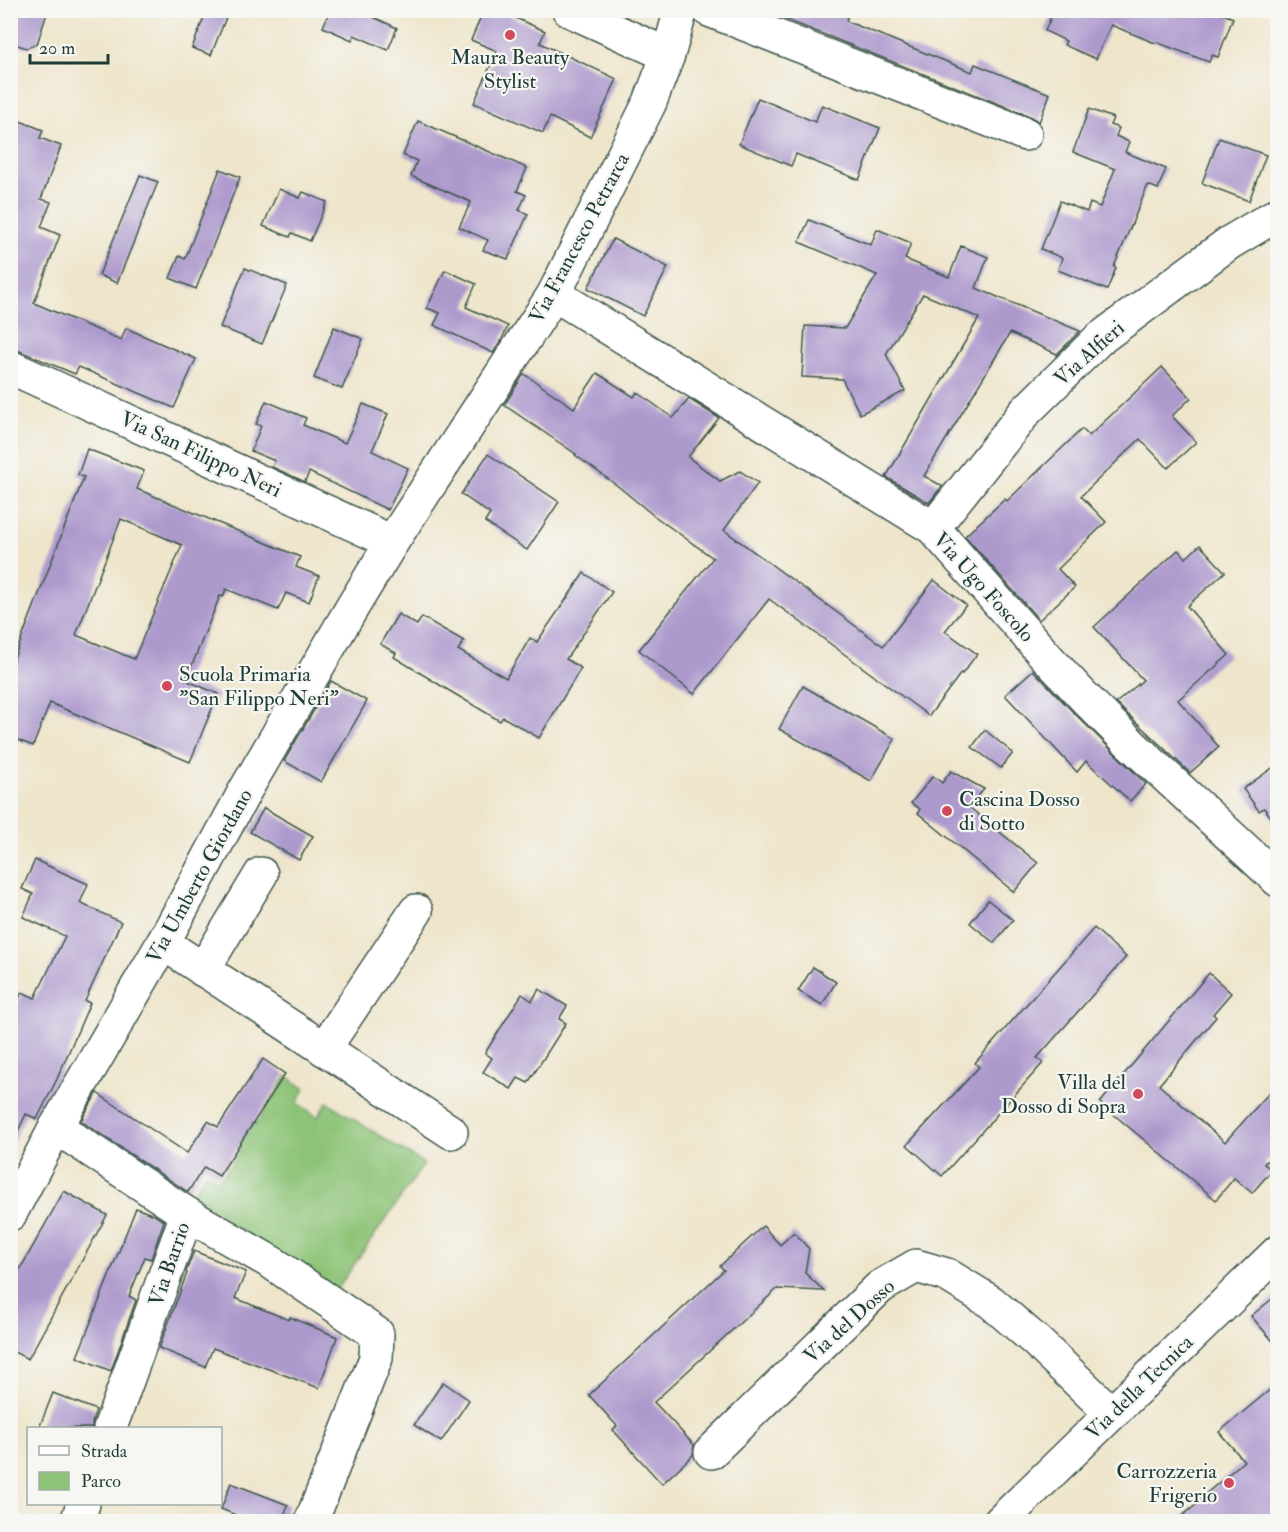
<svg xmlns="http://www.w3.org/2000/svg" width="1288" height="1532" font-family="'IM FELL Double Pica',serif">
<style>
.green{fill:#8cc376;stroke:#568055;stroke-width:1.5}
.building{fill:#ad9acd;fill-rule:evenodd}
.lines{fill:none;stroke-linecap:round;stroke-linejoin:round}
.minor-casing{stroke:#3e564b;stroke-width:36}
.minor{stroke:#fff;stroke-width:33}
.poi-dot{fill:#d1495b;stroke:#f6f6f2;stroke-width:2}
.labels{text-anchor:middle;stroke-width:4.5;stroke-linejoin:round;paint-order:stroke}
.poi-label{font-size:21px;fill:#1f3d34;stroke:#f6f6f2;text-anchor:start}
.street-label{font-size:21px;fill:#1f3d34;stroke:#f6f6f2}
</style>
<rect width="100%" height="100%" fill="#f6f6f2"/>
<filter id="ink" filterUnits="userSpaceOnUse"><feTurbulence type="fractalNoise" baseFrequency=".0167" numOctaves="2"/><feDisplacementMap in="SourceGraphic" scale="12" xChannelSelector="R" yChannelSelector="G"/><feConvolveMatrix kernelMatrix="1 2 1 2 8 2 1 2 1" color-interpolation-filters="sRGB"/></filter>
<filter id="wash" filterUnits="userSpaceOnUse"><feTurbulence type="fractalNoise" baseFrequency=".008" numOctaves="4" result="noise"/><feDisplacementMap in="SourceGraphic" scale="24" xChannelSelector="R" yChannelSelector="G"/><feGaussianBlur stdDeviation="1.35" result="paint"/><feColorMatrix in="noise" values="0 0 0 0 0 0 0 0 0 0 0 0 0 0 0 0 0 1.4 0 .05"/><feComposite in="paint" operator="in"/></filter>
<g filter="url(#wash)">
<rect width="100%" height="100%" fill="#eee5cb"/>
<!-- green -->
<polygon class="green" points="287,1076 305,1089 297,1103 318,1117 327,1102 424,1164 335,1292 189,1197 206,1173 219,1181 241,1149 226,1139 241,1116 255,1125"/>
<g id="blocks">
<!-- building -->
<g class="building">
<polygon points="10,10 48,10 37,44 27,48 14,44 10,37"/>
<polygon points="207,10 229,10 211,55 192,48"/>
<polygon points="330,10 358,10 397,28 388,50 354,35 352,40 323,27"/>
<polygon points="484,10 497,10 545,31 540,43 617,79 590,137 550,117 543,133 474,103 497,51 471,40"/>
<polygon points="762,10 850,10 846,21 972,72 975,64 1050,94 1039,122 1032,117"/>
<polygon points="1054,10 1213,10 1233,18 1218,57 1212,55 1209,62 1156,42 1155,43 1111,25 1096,59 1064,45 1066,41 1045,31"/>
<polygon points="758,98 815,122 822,105 880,128 859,180 796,154 791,166 739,144"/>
<polygon points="1089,109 1113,118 1110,125 1119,128 1116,136 1129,142 1125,152 1166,169 1158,189 1148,185 1114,267 1116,268 1107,290 1058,270 1062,258 1041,249 1060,201 1087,212 1090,203 1100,207 1115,169 1073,152"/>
<polygon points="10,117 43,130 40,138 61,146 41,199 51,202 41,227 60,235 34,303 121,340 126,328 196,359 174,408 79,367 75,374 10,347"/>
<polygon points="418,121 527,168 517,191 526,195 519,210 528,214 508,259 483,250 488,240 459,227 471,202 411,176 417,161 403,155"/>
<polygon points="1219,138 1266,155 1249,201 1202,183"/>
<polygon points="220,169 240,177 196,289 170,278 179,256 185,259"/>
<polygon points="140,175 158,182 117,283 99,275"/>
<polygon points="279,189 300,198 303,192 327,202 310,241 292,233 290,237 263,226"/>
<polygon points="809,220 871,245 877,229 911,243 905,259 949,277 961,246 988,257 976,288 1080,331 1057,354 1010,333 924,476 942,486 929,503 886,477 979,318 923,294 886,354 905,391 860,414 842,379 802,377 805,326 845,328 877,275 799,242"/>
<polygon points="613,239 668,267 643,316 588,288"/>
<polygon points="245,268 287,285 262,344 220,327"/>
<polygon points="445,270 476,284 466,307 508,326 501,341 493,353 434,325 440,313 427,308"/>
<polygon points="334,327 363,339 342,389 314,378"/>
<polygon points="1162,367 1191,398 1172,416 1196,442 1168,468 1140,439 1081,496 1106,522 1058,569 1075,587 1039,620 965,536 1005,499 1007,501 1082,429 1089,436"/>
<polygon points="597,373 634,397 637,392 673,418 689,399 719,418 688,457 720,481 740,471 758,483 724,530 883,646 934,580 966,605 945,631 977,654 962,674 961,673 929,716 769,599 694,694 639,650 713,558 653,515 619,487 575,455 576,454 504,405 524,374 574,408"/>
<polygon points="266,401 306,418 303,425 345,443 363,404 388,414 372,451 408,468 388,510 309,472 305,482 272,467 275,461 251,451 261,426 256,424"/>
<path d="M 87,449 L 144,471 L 137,489 L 300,557 L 296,567 L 319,576 L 309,602 L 286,593 L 278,610 L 226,589 L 223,597 L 220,596 L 186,680 L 218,694 L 190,762 L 50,703 L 33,746 L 10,737 L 10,669 L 84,477 L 78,475 ZM 121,519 L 182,545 L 134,659 L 76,635 Z"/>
<polygon points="488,454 559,502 527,550 485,522 490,514 461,494"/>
<polygon points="1200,545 1225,572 1187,606 1229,655 1178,700 1219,747 1190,773 1116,703 1143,680 1094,627 1178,550 1186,558"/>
<polygon points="584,573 612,592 566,659 581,668 539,738 503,717 500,721 448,690 394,657 396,653 380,644 398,614 417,625 422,617 464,641 458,650 506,678 530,638 537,642"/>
<polygon points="1033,670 1072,711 1146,784 1130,801 1086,761 1077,772 1005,695"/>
<polygon points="331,681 367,701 321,782 284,761"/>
<polygon points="803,686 895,739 871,781 779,729"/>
<polygon points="985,730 1013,753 1001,768 972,747"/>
<polygon points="1278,764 1278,826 1264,808 1259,811 1243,789"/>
<polygon points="951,771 984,789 969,807 1038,863 1014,892 918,813 920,809 911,803 933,776 942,783"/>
<polygon points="264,808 313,836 299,860 250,832"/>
<polygon points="35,860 88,884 80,903 121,922 85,1001 90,1003 57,1079 37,1119 26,1114 10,1148 10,1018 22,992 35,998 65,936 23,917 33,894 22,889"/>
<polygon points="988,900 1013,920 994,943 970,923"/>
<polygon points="1094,928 1126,957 1037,1058 1043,1063 942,1176 907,1145 979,1067 975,1063"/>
<polygon points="813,967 836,982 822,1005 798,991"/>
<polygon points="1209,973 1231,993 1213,1014 1216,1017 1159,1085 1225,1142 1278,1083 1278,1150 1264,1164 1272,1170 1252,1193 1234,1178 1216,1200 1100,1103"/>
<polygon points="539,989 567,1006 559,1019 566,1023 528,1083 518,1078 511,1089 483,1072 492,1058 485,1053 522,994 532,1001"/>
<polygon points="263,1059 285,1074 219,1176 204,1167 188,1192 81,1121 97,1093 187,1153 208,1121 218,1127"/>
<polygon points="64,1191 107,1215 28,1359 10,1350 10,1287"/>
<polygon points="136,1208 154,1215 164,1221 151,1259 145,1257 129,1296 136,1300 111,1371 77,1357"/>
<polygon points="763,1226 780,1245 794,1232 809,1249 805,1273 824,1291 777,1289 654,1402 694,1445 693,1455 662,1484 613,1430 617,1426 589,1395 724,1270 720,1266"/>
<polygon points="194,1251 246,1272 235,1298 289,1320 290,1317 337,1337 319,1388 213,1348 205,1367 159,1348 187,1273 186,1272"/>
<polygon points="1278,1294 1278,1347 1251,1316"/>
<polygon points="443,1382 469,1400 441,1442 414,1425"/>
<polygon points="1278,1383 1278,1521 1176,1521 1202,1500 1201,1498 1244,1461 1219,1432"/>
<polygon points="53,1393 96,1410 92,1422 92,1428 39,1428"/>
<polygon points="231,1483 288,1505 282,1521 251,1521 221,1509"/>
</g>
</g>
</g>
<g filter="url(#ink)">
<use href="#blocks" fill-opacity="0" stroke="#3e564b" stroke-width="1.5"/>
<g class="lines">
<defs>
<g id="minor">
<polyline points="569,10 668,55"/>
<polyline points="709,10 1025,134"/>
<polyline points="554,294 933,528 1044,654 1085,698 1131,744 1278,880"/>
<polyline points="10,367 392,542"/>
<polyline points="933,528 1026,411 1098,340 1229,243 1278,214"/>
<polyline points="163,943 451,1132"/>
<polyline points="203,970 261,874"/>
<polyline points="324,1049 416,911"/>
<polyline points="56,1127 187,1214 110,1428"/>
<polyline points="10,1214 56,1127 163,943 246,789 353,606 392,542 554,294 650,102 668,55 681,10"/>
<polyline points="187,1214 274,1264 377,1334 376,1358 311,1522"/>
<polyline points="711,1452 880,1287 916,1266 947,1275 991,1302 1036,1341 1111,1413"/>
<polyline points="77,1522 83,1504"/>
<polyline points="1000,1522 1278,1252"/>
</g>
</defs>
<!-- minor casing -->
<use href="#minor" class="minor-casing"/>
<!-- minor -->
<use href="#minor" class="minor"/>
</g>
</g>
<!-- markers -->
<g class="poi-dot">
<circle cx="510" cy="35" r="6"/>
<circle cx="167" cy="686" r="6"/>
<circle cx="947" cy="811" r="6"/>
<circle cx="1138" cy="1094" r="6"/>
<circle cx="1229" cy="1483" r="6"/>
</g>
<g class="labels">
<!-- poi labels -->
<g class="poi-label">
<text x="510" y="64" text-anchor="middle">Maura Beauty<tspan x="510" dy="24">Stylist</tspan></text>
<text x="179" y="681">Scuola Primaria<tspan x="179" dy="24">"San Filippo Neri"</tspan></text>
<text x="959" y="806">Cascina Dosso<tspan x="959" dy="24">di Sotto</tspan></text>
<text x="1126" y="1089" text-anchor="end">Villa del<tspan x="1126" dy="24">Dosso di Sopra</tspan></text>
<text x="1217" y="1478" text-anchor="end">Carrozzeria<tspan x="1217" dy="24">Frigerio</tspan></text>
</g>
<!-- street labels -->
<g class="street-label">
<text transform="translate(579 238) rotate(-62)" y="7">Via Francesco Petrarca</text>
<text transform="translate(1089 353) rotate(-42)" y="7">Via Alfieri</text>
<text transform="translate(201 454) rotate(25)" y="7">Via San Filippo Neri</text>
<text transform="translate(984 587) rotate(48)" y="7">Via Ugo Foscolo</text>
<text transform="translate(199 876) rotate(-61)" y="7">Via Umberto Giordano</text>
<text transform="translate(169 1264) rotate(-71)" y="7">Via Barrio</text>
<text transform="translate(849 1321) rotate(-42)" y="7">Via del Dosso</text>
<text transform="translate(1139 1387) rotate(-44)" y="7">Via della Tecnica</text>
</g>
</g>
<!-- margin -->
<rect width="1288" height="1532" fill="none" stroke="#f6f6f2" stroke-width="36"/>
<!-- legend -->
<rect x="27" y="1427" width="195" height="78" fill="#f6f6f2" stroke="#a0aca6" stroke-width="1.5"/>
<rect x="39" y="1446" width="30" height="9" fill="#ffffff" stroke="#a0aca6" stroke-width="1.5"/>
<text x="81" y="1457" font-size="18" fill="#1f3d34">Strada</text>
<rect x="39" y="1472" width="30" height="18" fill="#8cc376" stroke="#a0aca6" stroke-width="1.5"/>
<text x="81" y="1487" font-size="18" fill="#1f3d34">Parco</text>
<!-- scale -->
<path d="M30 54v9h78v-9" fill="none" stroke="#1f3d34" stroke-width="3"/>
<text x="39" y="54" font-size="18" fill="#1f3d34" stroke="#f6f6f2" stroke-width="4.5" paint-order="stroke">20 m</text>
</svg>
